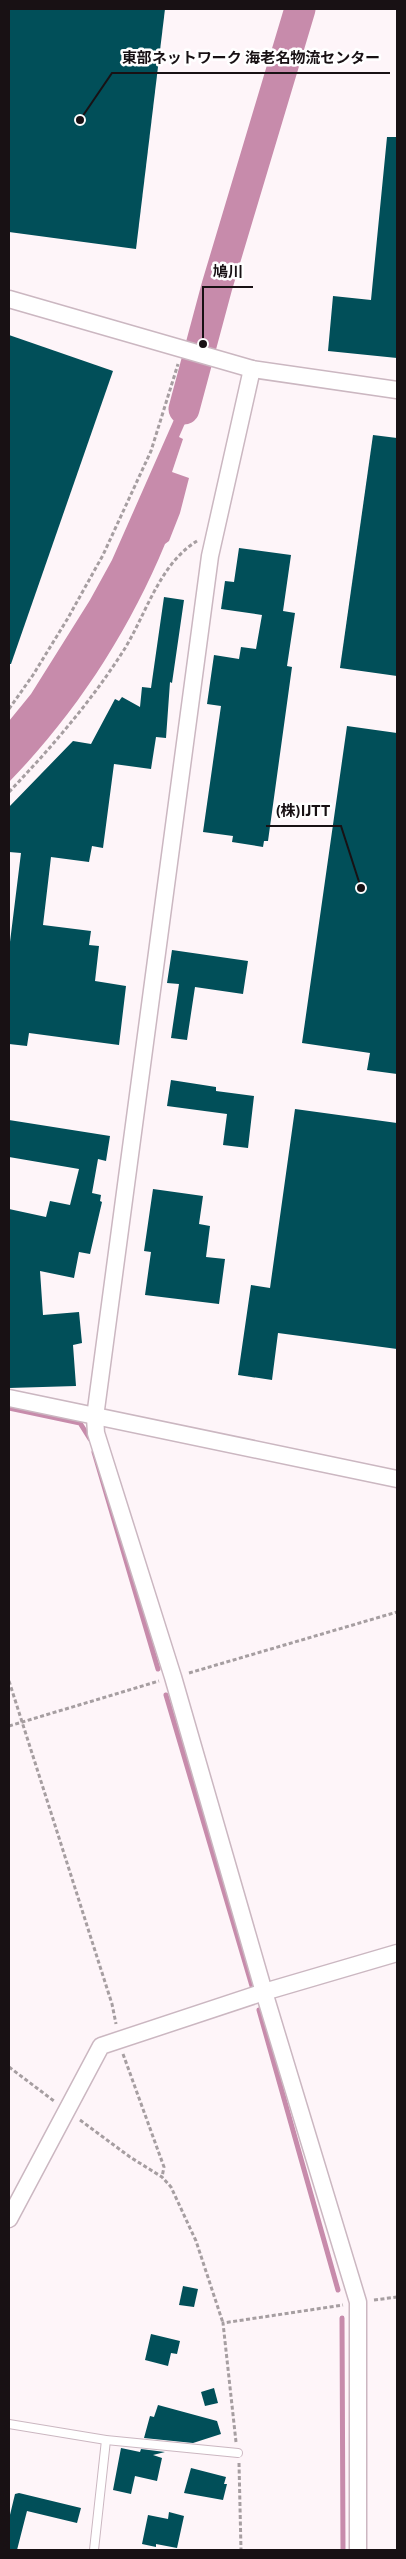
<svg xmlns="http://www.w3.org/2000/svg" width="406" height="2559" font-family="'Public Sans','Noto Sans JP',sans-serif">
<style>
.water{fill:#c78bab}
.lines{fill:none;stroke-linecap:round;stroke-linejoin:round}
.stream{stroke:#c78bab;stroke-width:5}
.river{stroke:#c78bab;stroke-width:31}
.building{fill:#014f59}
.service-casing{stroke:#cbb7c1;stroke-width:10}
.minor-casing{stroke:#cbb7c1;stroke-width:19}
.path{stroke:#a69ea1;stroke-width:3;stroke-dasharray:4 2.5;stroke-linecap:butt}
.service{stroke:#fff;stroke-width:8}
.minor{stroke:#fff;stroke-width:16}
.leader{fill:none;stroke:#181114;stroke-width:2}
.callout-dot{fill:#181114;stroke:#fff;stroke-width:2}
.callout-label{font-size:15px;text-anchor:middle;font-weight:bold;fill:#181114;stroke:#fff;stroke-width:5;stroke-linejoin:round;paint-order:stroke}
</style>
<rect width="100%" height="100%" fill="#fef5f9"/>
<!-- water -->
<path class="water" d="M 189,367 L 206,371 L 200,379 L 193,405 L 179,437 L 183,439 L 172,472 L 189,478 L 180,513 L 169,541 L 165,544 C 128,633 76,713 9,782 L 9,721 L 31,694 L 90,600 L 112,560 L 180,406 Z"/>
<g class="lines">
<!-- stream -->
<g class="stream">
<polyline points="9,1408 80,1423 90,1439"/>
<polyline points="94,1452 158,1669"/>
<polyline points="166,1695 252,1986"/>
<polyline points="259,2010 338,2290"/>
<polyline points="342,2318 343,2550"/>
</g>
<!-- river -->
<polyline class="river" points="184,409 217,286 300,9"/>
</g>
<!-- building -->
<g class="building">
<polygon points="9,9 165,9 136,249 9,232"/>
<polygon points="387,137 397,137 397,358 328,351 333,296 371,300"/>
<polygon points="9,335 113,371 11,664 9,664"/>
<polygon points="373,435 397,438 397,676 340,668"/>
<polygon points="239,548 291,555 283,611 295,613 287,666 292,667 268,841 264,841 263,847 232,842 233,836 203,832 221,706 207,704 214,655 239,659 241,647 256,649 262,615 221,609 225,581 234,582"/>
<polygon points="164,597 184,600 172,683 170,682 166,738 156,737 151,769 114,764 103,848 92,846 89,862 51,857 43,925 91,931 89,945 99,946 95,981 126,986 119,1045 29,1033 27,1046 9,1044 9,950 21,853 9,852 9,807 73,741 91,744 115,699 119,701 122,697 140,707 142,687 151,688"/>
<polygon points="347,726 397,733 397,1074 367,1070 370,1053 302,1043"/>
<polygon points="172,950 248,961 243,994 195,987 187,1040 171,1038 179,984 167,983"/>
<polygon points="171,1080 216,1087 216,1091 254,1096 248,1148 223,1145 227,1114 167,1106"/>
<polygon points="295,1109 397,1123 397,1349 278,1333 272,1380 238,1375 251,1285 270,1288"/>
<polygon points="9,1120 110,1136 106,1161 98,1159 92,1193 101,1195 100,1201 102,1202 90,1254 79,1252 74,1278 40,1271 43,1315 79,1312 82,1343 73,1345 76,1386 9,1388 9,1209 46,1217 50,1201 70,1205 79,1169 9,1157"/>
<polygon points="153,1189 203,1196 199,1224 210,1226 206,1257 225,1259 219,1304 145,1295 151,1252 144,1251"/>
<polygon points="183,2286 198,2289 194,2307 179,2305"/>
<polygon points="151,2334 180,2341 177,2354 171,2353 168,2366 145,2360"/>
<polygon points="214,2388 218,2403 205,2406 201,2392"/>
<polygon points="158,2405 217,2421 221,2434 193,2443 144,2438 150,2416 154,2417"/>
<polygon points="121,2448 140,2452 141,2449 165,2452 153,2455 162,2458 157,2481 135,2476 131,2494 113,2490"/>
<polygon points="191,2468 226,2477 224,2484 227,2484 223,2500 184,2493"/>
<polygon points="19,2493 81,2508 77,2523 27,2511 17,2550 9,2550 9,2519 15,2494"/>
<polygon points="169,2512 184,2516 177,2548 156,2544 156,2547 142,2544 148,2515 168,2519"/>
</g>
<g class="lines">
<defs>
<g id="service">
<polyline points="9,2424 106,2440 238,2453"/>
<polyline points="94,2550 106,2440"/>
</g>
<g id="minor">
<polyline points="9,299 252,369 397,390"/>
<polyline points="252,369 210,556 95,1417 96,1433 173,1677 264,1992 358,2302 358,2550"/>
<polyline points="9,1398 397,1479"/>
<polyline points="9,2219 101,2046 264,1992 397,1953"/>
</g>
</defs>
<!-- service casing -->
<use href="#service" class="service-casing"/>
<!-- minor casing -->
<use href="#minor" class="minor-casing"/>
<!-- path -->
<g class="path">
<polyline points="9,709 33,675 68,618 103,555 151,451 178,364"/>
<path d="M 9,792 C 50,749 89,704 122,653 C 146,616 158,565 197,541"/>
<polyline points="189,1673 397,1612"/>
<polyline points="9,1681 112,2004 116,2024"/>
<polyline points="9,1726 159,1681"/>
<polyline points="123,2054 164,2167 162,2177"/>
<polyline points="9,2067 54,2101"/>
<polyline points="80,2120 130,2157 162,2177 171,2187 196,2241 223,2323"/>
<polyline points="374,2300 397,2297"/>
<polyline points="236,2442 223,2323 343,2305"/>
<polyline points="239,2463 241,2550"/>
</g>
<!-- service -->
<use href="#service" class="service"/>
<!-- minor -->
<use href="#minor" class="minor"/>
</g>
<!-- callouts -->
<path class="leader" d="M80 120L112 73H390M203 344L203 287H253M361 888L341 826H266"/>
<g class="callout-dot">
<circle cx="80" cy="120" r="5"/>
<circle cx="203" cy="344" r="5"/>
<circle cx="361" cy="888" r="5"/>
</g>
<g class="callout-label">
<text x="251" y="63">東部ネットワーク 海老名物流センター</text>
<text x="228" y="277">鳩川</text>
<text x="303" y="816">(株)IJTT</text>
</g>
<!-- border -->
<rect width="406" height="2559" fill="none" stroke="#181114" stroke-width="20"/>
</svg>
